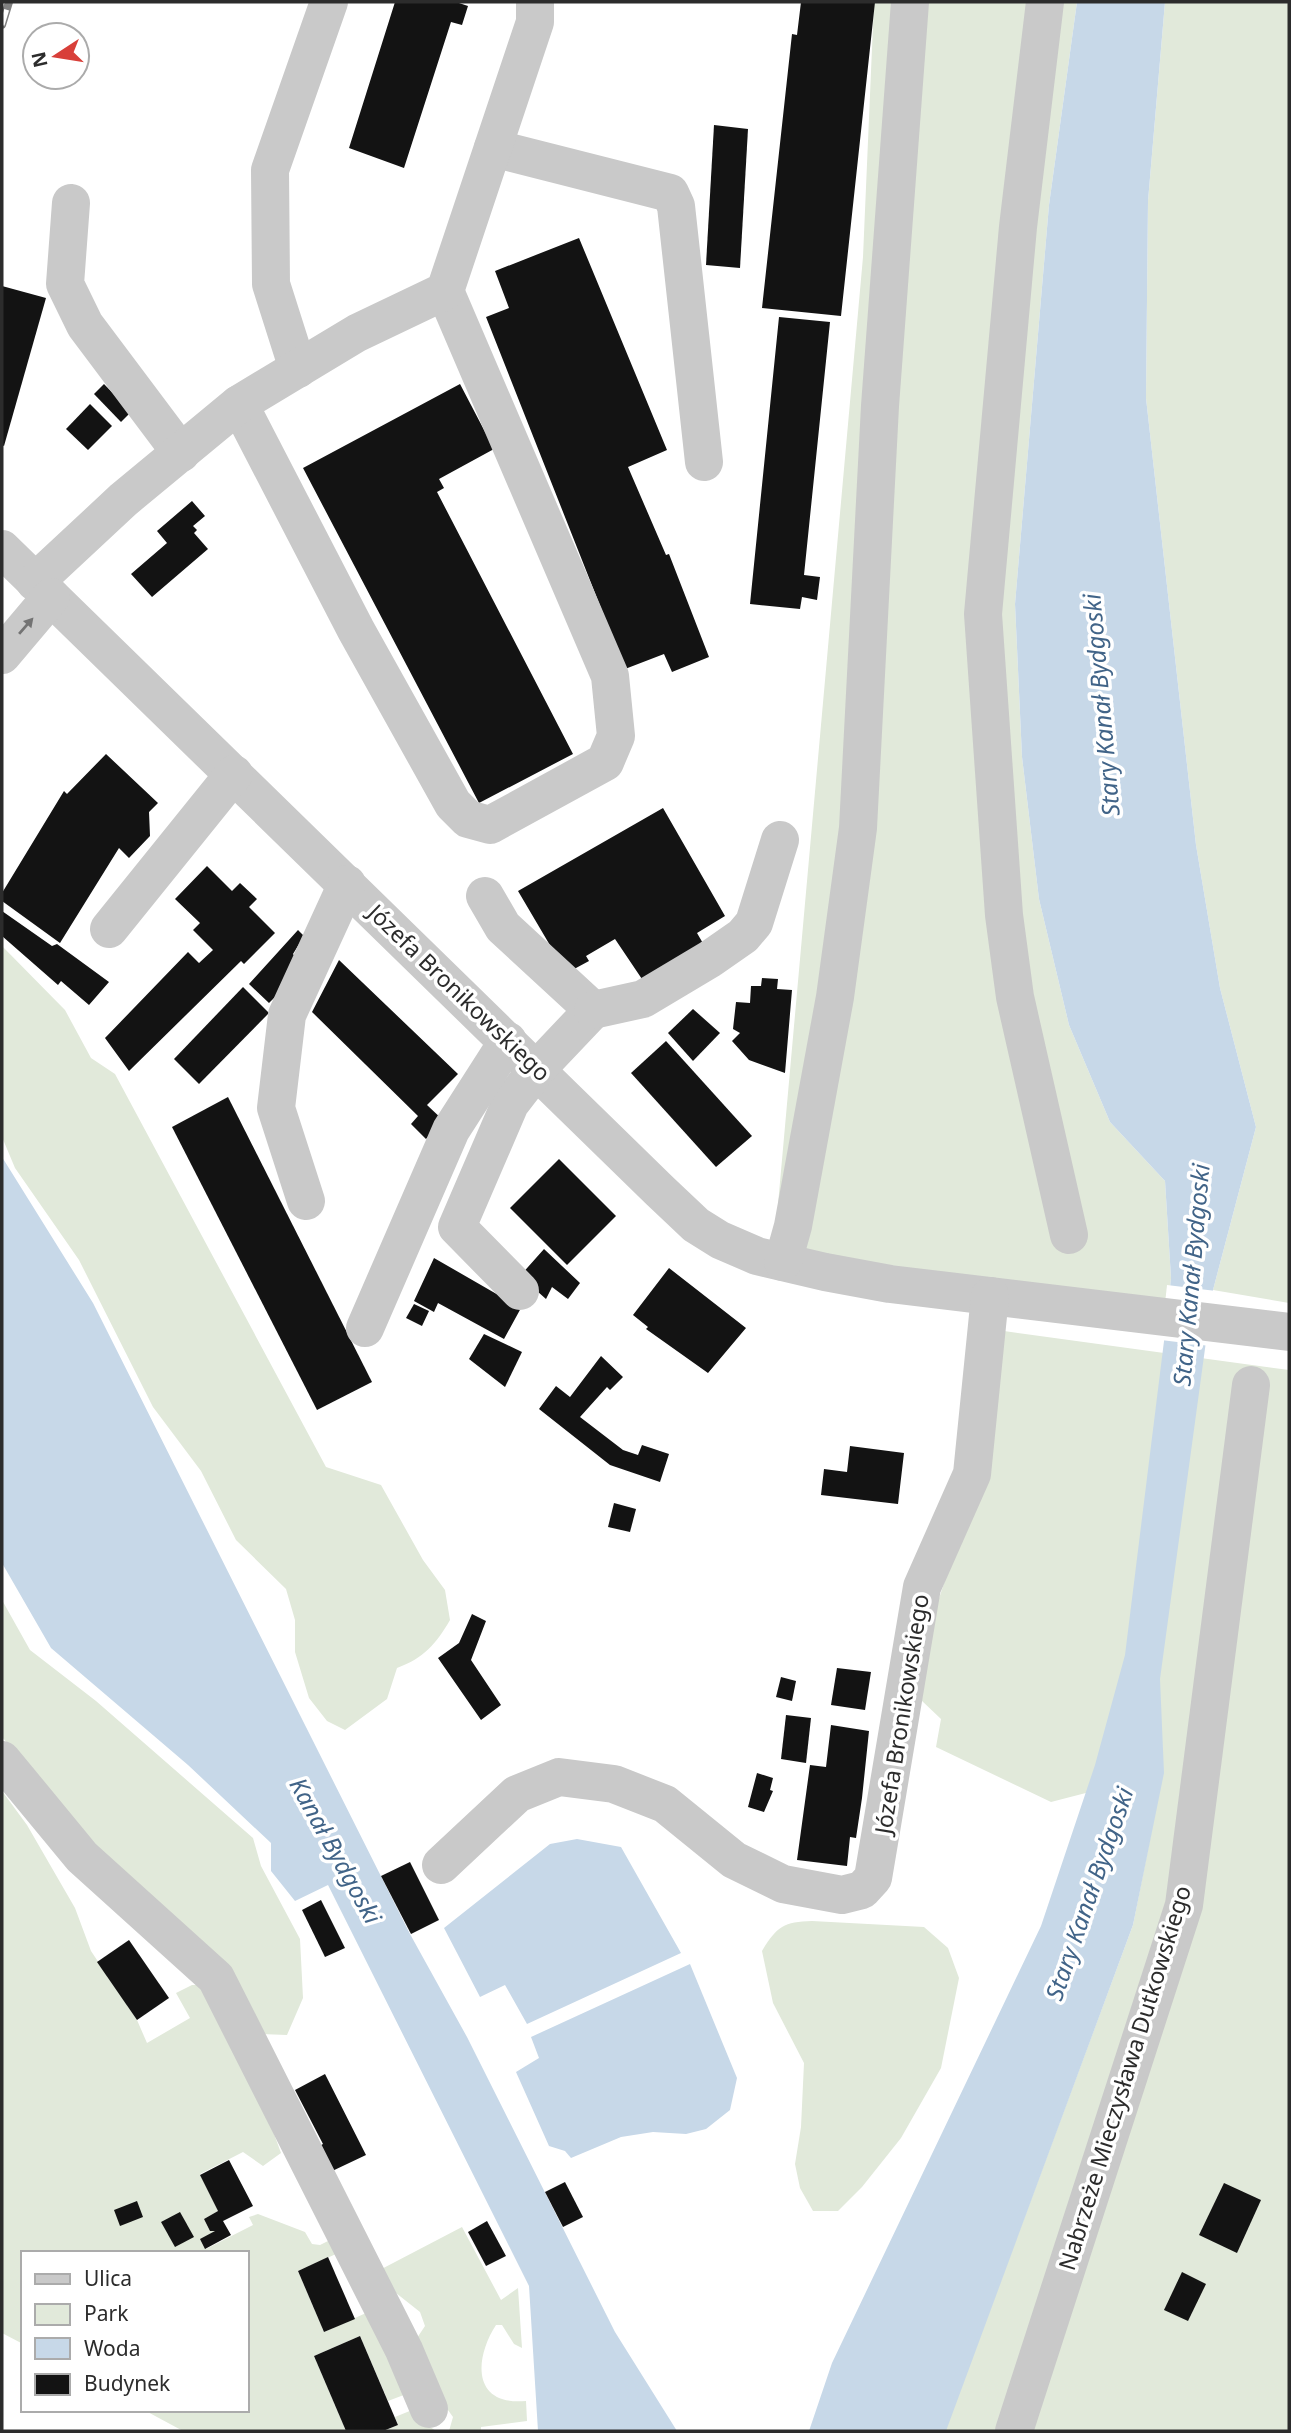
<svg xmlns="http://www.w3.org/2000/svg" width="1291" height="2433" font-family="'Noto Sans',sans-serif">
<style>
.green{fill:#e1e9da}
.water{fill:#c7d8e8}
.pier{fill:#fff}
.building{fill:#131313}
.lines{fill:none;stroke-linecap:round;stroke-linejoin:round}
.minor{stroke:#c9c9c9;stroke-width:38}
.rail-casing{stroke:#818181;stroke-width:8}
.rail{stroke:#fff;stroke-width:5;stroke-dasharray:16;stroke-linecap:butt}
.oneway{fill:#737373}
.labels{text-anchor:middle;stroke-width:7;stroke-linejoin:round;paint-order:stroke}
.street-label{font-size:23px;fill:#2c2c2c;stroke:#fff}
.water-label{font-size:24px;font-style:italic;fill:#416488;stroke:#fff}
</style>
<rect width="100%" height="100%" fill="#fff"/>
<!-- green -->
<g class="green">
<polygon points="874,2 1077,2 1049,205 1015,604 1022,757 1039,899 1069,1025 1110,1122 1165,1181 1171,1278 1167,1317 773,1260 863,257"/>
<polygon points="1165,2 1289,2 1289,1303 1213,1290 1256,1127 1220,988 1196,845 1146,398 1148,201"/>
<path d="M 2,946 L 65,1010 L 91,1058 L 115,1074 L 326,1467 L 381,1485 L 423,1560 L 445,1590 L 450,1620 C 436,1644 424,1658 397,1668 L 387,1699 L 345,1730 L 327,1721 L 309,1698 L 295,1652 L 295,1620 L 286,1589 L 236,1540 L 201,1471 L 153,1407 L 79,1260 L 15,1168 L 2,1137 Z"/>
<polygon points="1004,1331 1289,1370 1289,2431 945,2431 1133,1925 1163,1773 1051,1802 936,1747 941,1719 921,1700 935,1610 952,1560"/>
<polygon points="2,1600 30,1650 96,1701 253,1838 261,1866 300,1939 303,1998 287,2035 261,2034 2,1737"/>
<polygon points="2,1791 27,1825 75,1908 91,1951 137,2020 147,2043 190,2018 176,1993 192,1985 206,1985 239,2038 281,2153 263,2166 243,2152 200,2174 218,2211 204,2219 210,2231 215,2231 206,2249 253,2225 249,2217 258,2214 305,2232 312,2244 320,2245 330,2240 336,2254 298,2271 324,2332 366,2313 409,2393 388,2401 360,2336 314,2356 346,2431 183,2431 144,2410 247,2410 247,2253 23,2253 23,2344 2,2333"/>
<path d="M 812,1921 L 924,1927 L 948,1948 L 959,1978 L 941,2068 L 901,2138 L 862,2187 L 838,2211 L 813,2211 L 800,2188 L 795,2164 L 801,2127 L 804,2063 L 773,2003 L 762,1951 C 777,1926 784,1922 812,1921 Z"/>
<path d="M 462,2227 L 501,2300 L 518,2288 L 522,2348 L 514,2344 L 502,2325 L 496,2325 C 474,2359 472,2406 526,2401 L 527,2421 L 481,2427 L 481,2431 L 449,2431 L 453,2417 L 432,2388 L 417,2338 L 425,2326 L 420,2312 L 372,2274 Z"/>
<polygon points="417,2408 423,2422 436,2431 383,2431 398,2425 395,2417"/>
</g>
<!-- water -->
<g class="water">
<polygon points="1077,2 1165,2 1148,201 1146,398 1196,845 1220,988 1256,1127 1213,1290 1160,1679 1164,1773 1133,1925 946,2431 809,2431 832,2363 1041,1926 1095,1765 1125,1655 1167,1317 1171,1278 1165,1181 1110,1122 1069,1025 1039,899 1022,757 1015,604 1049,205"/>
<polygon points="2,1157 93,1303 410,1934 467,2037 615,2332 677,2431 538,2431 529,2286 328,1885 295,1901 271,1871 271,1843 188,1765 51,1648 2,1563"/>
<polygon points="577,1839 621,1847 681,1953 527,2024 505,1985 480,1997 444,1928 550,1844"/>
<polygon points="690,1964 737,2078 730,2110 706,2129 686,2134 653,2132 621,2137 571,2158 565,2151 549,2146 516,2072 539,2058 531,2037"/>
</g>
<!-- pier -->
<polygon class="pier" points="1167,1285 1216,1291 1210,1346 1161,1340"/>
<!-- building -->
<g class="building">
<polygon points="395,2 456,2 468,6 462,25 451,22 404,168 349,148"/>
<polygon points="801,2 875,2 841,316 762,308 792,34 797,35"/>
<polygon points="714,125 748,129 740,268 706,265"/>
<polygon points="579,238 667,450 628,467 666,555 669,554 709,657 672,672 664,654 625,669 486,317 509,308 495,271"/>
<polygon points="2,286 46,298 4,446 2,445"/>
<polygon points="779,317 830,322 804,575 820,577 817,600 802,597 800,609 750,604"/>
<polygon points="104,384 131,412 121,422 94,394"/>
<polygon points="460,384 494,449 439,479 444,488 437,492 573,754 479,803 303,468"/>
<polygon points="90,404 112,426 88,450 66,429"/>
<polygon points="192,501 205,516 193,526 197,530 194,533 208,549 152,597 131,574 167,543 157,531"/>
<polygon points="106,754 158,803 149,812 150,836 129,858 119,848 60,943 2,901 2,893 64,791 67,794"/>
<polygon points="663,808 725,916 697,933 708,952 648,988 615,939 586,956 589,961 563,975 551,947 518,891"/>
<polygon points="207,866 232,891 240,883 257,899 249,907 275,933 244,964 241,961 129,1071 105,1038 188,952 199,963 213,950 193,930 200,923 175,899"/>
<polygon points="2,911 52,946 57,944 109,982 89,1005 61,981 58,985 2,936"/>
<polygon points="298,930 304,936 293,954 298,961 293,979 269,1003 249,984"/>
<polygon points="339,960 458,1074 427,1105 444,1121 426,1139 411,1124 418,1116 312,1012"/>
<polygon points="762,978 778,979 777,989 792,990 785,1073 749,1060 732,1041 740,1033 733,1029 736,1002 750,1003 751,986 761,986"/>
<polygon points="243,987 269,1013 199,1084 174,1059"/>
<polygon points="693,1009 720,1033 693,1061 668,1033"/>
<polygon points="666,1041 752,1136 716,1167 631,1073"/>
<polygon points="228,1097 372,1382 317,1410 172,1127"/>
<polygon points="559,1159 616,1216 567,1265 510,1208"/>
<polygon points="544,1249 580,1283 568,1299 552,1287 546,1299 520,1276"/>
<polygon points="434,1258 521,1308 504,1339 438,1303 434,1312 414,1301"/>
<polygon points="669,1268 746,1328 708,1373 646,1329 648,1327 633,1315"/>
<polygon points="414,1304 429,1311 422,1326 406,1318"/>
<polygon points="484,1334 522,1352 505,1387 469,1359"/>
<polygon points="601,1356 623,1377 610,1390 607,1387 580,1417 623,1450 638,1455 642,1445 669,1454 660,1482 610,1465 539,1409 556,1386 570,1397"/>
<polygon points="850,1446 904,1453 898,1504 821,1495 824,1469 847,1472"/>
<polygon points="614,1503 636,1509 630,1532 608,1527"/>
<polygon points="472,1614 486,1621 471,1660 501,1705 481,1720 438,1658 459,1643"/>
<polygon points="837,1668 871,1672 865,1710 831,1705"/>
<polygon points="781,1677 796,1681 792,1701 776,1697"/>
<polygon points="786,1715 811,1718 806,1763 781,1759"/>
<polygon points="831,1725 869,1731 862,1798 856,1838 850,1837 847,1866 797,1860 810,1765 826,1767"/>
<polygon points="757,1773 773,1778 770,1790 773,1791 764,1812 748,1807"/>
<polygon points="410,1862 439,1920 411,1934 381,1876"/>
<polygon points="321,1900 345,1948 325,1957 302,1910"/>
<polygon points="129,1940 169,1998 137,2020 97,1962"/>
<polygon points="325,2074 366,2155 328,2173 312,2150 323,2144 295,2090"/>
<polygon points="229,2160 253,2206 223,2221 231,2235 205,2249 200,2239 215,2231 210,2231 204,2219 218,2211 200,2175"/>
<polygon points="565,2182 583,2217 563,2227 545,2192"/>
<polygon points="1224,2183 1261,2200 1237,2253 1199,2235"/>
<polygon points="137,2201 143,2217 120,2226 114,2210"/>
<polygon points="180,2212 194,2237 175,2247 161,2222"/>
<polygon points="487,2221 506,2256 486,2266 468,2232"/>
<polygon points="328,2257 355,2319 324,2332 298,2271"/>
<polygon points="1182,2272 1206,2284 1188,2321 1164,2310"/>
<polygon points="360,2336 398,2425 383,2431 346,2431 314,2356"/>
</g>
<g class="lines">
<!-- minor -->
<g class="minor">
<polyline points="1045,2 1018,227 983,614 1004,915 1015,997 1069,1235"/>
<polyline points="493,148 670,193 676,206 704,462"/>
<polyline points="71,203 65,284 85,325 181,453"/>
<polyline points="298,369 271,284 270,170 329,2"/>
<polyline points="239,404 356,630 453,804 468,819 490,825 605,762 616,736 610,676 445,291"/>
<polyline points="2,549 660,1191 696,1225 720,1240 757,1256 825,1272 890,1284 1289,1332"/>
<polyline points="35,582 123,500 239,404 357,333 445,291 535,22 535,2"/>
<polyline points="2,655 51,597"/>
<polyline points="485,896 503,927 593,1010 537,1069 510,1104 457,1227 520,1291"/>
<polyline points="109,929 234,774"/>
<polyline points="593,1010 643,999 710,959 743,936 754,923 780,840"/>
<polyline points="306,1201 276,1108 287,1015 347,884"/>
<polyline points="783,1262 793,1226 835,997 858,828 880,406 910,2"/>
<polyline points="365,1328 451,1130 508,1041"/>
<polyline points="2,1760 82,1857 216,1978 404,2350 429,2409"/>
<polyline points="441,1865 517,1794 559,1777 614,1784 665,1804 734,1860 783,1884 842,1895 862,1890 873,1878 922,1587 972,1474 990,1296"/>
<polyline points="1014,2431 1184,1905 1251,1385"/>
</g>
<defs>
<polyline id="rail" points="2,25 9,2"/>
</defs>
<!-- rail casing -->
<use href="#rail" class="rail-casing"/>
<!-- rail -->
<use href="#rail" class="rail"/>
</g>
<!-- one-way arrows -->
<defs><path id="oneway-solid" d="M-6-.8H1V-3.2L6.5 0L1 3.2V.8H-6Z" transform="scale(1.75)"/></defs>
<use class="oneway" href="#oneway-solid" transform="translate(26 626) rotate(-49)"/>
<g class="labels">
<!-- street labels -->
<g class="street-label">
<text transform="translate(459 993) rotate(44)" y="8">Józefa Bronikowskiego</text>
<text transform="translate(902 1714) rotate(-81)" y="8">Józefa Bronikowskiego</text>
<text transform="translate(1125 2078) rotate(-73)" y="8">Nabrzeże Mieczysława Dutkowskiego</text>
</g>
<!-- water labels -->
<g class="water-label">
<text transform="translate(1102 705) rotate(-95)" y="8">Stary Kanał Bydgoski</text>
<text transform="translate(1192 1275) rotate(-85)" y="8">Stary Kanał Bydgoski</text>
<text transform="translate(335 1851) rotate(61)" y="8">Kanał Bydgoski</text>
<text transform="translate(1090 1894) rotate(-71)" y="8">Stary Kanał Bydgoski</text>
</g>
</g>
<!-- border -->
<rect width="1291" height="2433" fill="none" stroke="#2c2c2c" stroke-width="7"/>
<!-- legend -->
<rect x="21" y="2251" width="228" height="161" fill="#ffffff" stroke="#ababab" stroke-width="2"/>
<rect x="35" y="2274" width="35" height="10" fill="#c9c9c9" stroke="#ababab" stroke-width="2"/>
<text x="84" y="2286" font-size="21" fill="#2c2c2c">Ulica</text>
<rect x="35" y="2304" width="35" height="21" fill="#e1e9da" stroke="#ababab" stroke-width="2"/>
<text x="84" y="2321" font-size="21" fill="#2c2c2c">Park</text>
<rect x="35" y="2338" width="35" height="21" fill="#c7d8e8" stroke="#ababab" stroke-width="2"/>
<text x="84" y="2356" font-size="21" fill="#2c2c2c">Woda</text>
<rect x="35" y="2374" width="35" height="21" fill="#131313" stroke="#ababab" stroke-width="2"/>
<text x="84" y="2391" font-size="21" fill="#2c2c2c">Budynek</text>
<!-- north arrow -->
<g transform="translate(56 56) rotate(258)"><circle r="33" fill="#ffffff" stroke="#ababab" stroke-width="2"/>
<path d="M0-5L12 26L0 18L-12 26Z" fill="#d83f39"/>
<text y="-10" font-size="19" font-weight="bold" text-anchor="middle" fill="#2c2c2c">N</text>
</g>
</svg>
